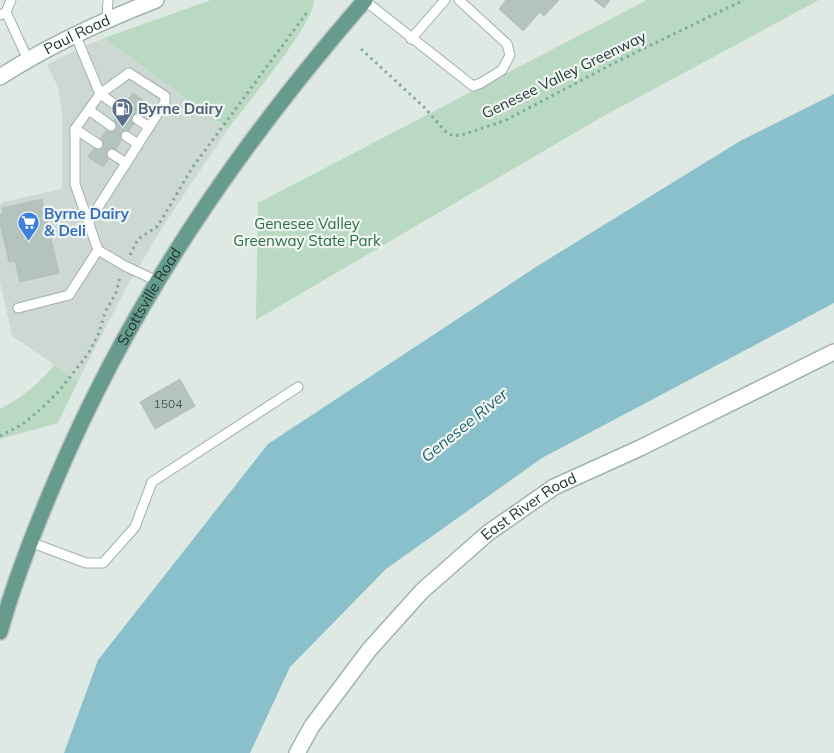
<svg xmlns="http://www.w3.org/2000/svg" width="834" height="753" font-family="Mulish,sans-serif">
<style>
.built{fill:#cdd8d3}
.green{fill:#b9d9c2}
.water{fill:#8ac0cb}
.building{fill:#b4c3bd;stroke:#b2c2bb}
.lines{fill:none;stroke-linecap:round;stroke-linejoin:round}
.lane-casing{stroke:#a2b0ab;stroke-width:11}
.secondary-casing{stroke:#9fb4ac;stroke-width:18}
.primary-casing{stroke:#bcc3c2;stroke-width:18}
.path{stroke:#81aa9e;stroke-width:3;stroke-dasharray:2.5 4;stroke-linecap:butt}
.lane{stroke:#fff;stroke-width:9}
.secondary{stroke:#fff;stroke-width:15}
.primary{stroke:#669b8e;stroke-width:15}
.labels{text-anchor:middle;stroke-width:4.5;stroke-linejoin:round;paint-order:stroke}
.number-label{font-size:12px;fill:#465a55}
.street-label{font-size:15px;fill:#213732;stroke:#eff6f2}
.service-label{font-size:15px;font-weight:bold;fill:#4e5e75;stroke:#eff6f2;text-anchor:start}
.shop-label{font-size:15px;font-weight:bold;fill:#366cbe;stroke:#eff6f2;text-anchor:start}
.park-label{font-size:15px;fill:#2f6b47;stroke:#eff6f2}
.water-label{font-size:16px;font-style:italic;fill:#20606e;stroke:#eff6f2}
</style>
<rect width="100%" height="100%" fill="#dfe9e4"/>
<!-- built -->
<polygon class="built" points="104,38 228,129 165,223 126,288 78,381 12,336 0,282 0,205 3,202 62,189 62,112 58,87 47,65 59,58"/>
<!-- green -->
<g class="green">
<path d="M 211,0 L 314,0 C 316,22 244,107 228,129 L 104,38 Z"/>
<polygon points="647,0 819,0 600,118 256,320 258,203"/>
<path d="M 54,365 L 78,381 L 58,423 L 0,439 L 0,409 C 19,399 41,383 54,365 Z"/>
</g>
<!-- water -->
<polygon class="water" points="834,94 834,303 542,458 386,569 290,667 250,753 64,753 98,660 268,444 539,265 740,141"/>
<!-- building -->
<g class="building">
<polygon points="506,0 559,0 544,16 540,12 523,31 499,9"/>
<polygon points="594,0 610,0 604,8"/>
<polygon points="133,93 148,104 103,167 88,157"/>
<polygon points="42,199 59,273 20,282 15,261 9,262 0,223 0,215 3,214 2,208"/>
<polygon points="180,379 195,406 155,429 140,402"/>
</g>
<g class="lines">
<defs>
<g id="lane">
<polyline points="364,0 473,86 481,83 502,70 510,55 507,44 459,0"/>
<polyline points="6,12 11,0"/>
<polyline points="0,15 6,12 28,60"/>
<polyline points="107,19 108,0"/>
<polyline points="75,34 100,94 123,110"/>
<polyline points="411,39 445,0"/>
<polyline points="89,110 111,126"/>
<polyline points="137,119 149,127"/>
<polyline points="75,129 98,144"/>
<polyline points="126,136 138,144"/>
<polyline points="112,154 126,163"/>
<polyline points="88,223 165,102 165,96 129,73 100,94 75,129 75,184 98,250 125,266 157,281"/>
<polyline points="18,308 69,295 98,250"/>
<polyline points="30,542 86,563 103,563 135,527 152,482 298,387"/>
</g>
<g id="secondary">
<path id="s1" d="M 0,77 C 49,45 102,21 156,0"/>
<path id="s2" d="M 297,753 L 312,726 L 369,650 L 422,591 L 488,533 L 554,487 L 640,448 L 834,352"/>
</g>
<g id="primary">
<path id="s3" d="M 0,632 C 15,579 35,528 57,477 C 133,299 239,145 365,0"/>
</g>
</defs>
<!-- lane casing -->
<use href="#lane" class="lane-casing"/>
<!-- secondary casing -->
<use href="#secondary" class="secondary-casing"/>
<!-- primary casing -->
<use href="#primary" class="primary-casing"/>
<!-- path -->
<g class="path">
<polyline points="361,49 424,107 445,131 453,136 465,134 506,120 618,61 744,0"/>
<polyline points="130,255 138,239 158,226 192,168 308,11"/>
<polyline points="0,436 23,424 42,408 59,391 88,354 99,333 105,312 116,293 120,277"/>
</g>
<!-- lane -->
<use href="#lane" class="lane"/>
<!-- secondary -->
<use href="#secondary" class="secondary"/>
<!-- primary -->
<use href="#primary" class="primary"/>
</g>
<!-- icons -->
<defs>
<symbol id="fuel-pin" viewBox="-11 -11 22 30"><path d="M0 17L-7.5 6A9.5 9.5 0 1 1 7.5 6Z" fill="#5c6f8a" stroke="#eff6f2"/><path d="M-5.5-6h7V0h2V4h1.3V-2.5L3-4.5l.8-.8L6-3V5H2.5V1h-1V6h-7ZM-4.2-4.7v3.2H.2V-4.7Z" fill="#fff"/></symbol>
<symbol id="supermarket-pin" viewBox="-11 -11 22 30"><path d="M0 17L-7.5 6A9.5 9.5 0 1 1 7.5 6Z" fill="#3f7fe0" stroke="#eff6f2"/><path d="M-6-5.5h2.5l.6 2H6L4.5 2H-2.5L-4.4-4H-6ZM-1.5 3.2a1.3 1.3 0 1 0 .1 0ZM3 3.2a1.3 1.3 0 1 0 .1 0Z" fill="#fff"/></symbol>
</defs>
<g fill-rule="evenodd">
<use href="#fuel-pin" x="110" y="96" width="25" height="34"/>
<use href="#supermarket-pin" x="16" y="210" width="25" height="34"/>
</g>
<g class="labels">
<!-- number labels -->
<g class="number-label">
<text x="168" y="408">1504</text>
</g>
<!-- street labels -->
<g class="street-label">
<text dy="5" stroke="none"><textPath href="#s1" startOffset="88">Paul Road</textPath></text>
<text transform="translate(564 75) rotate(-26)" y="5">Genesee Valley Greenway</text>
<text dy="5" stroke="none"><textPath href="#s3" startOffset="368">Scottsville Road</textPath></text>
<text dy="5" stroke="none"><textPath href="#s2" startOffset="342">East River Road</textPath></text>
</g>
<!-- service labels -->
<g class="service-label">
<text x="138" y="114">Byrne Dairy</text>
</g>
<!-- shop labels -->
<g class="shop-label">
<text x="44" y="219">Byrne Dairy<tspan x="44" dy="17">&amp; Deli</tspan></text>
</g>
<!-- park labels -->
<g class="park-label">
<text x="307" y="229">Genesee Valley<tspan x="307" dy="17">Greenway State Park</tspan></text>
</g>
<!-- water labels -->
<g class="water-label">
<text transform="translate(464 425) rotate(-39)" y="6">Genesee River</text>
</g>
</g>
</svg>
